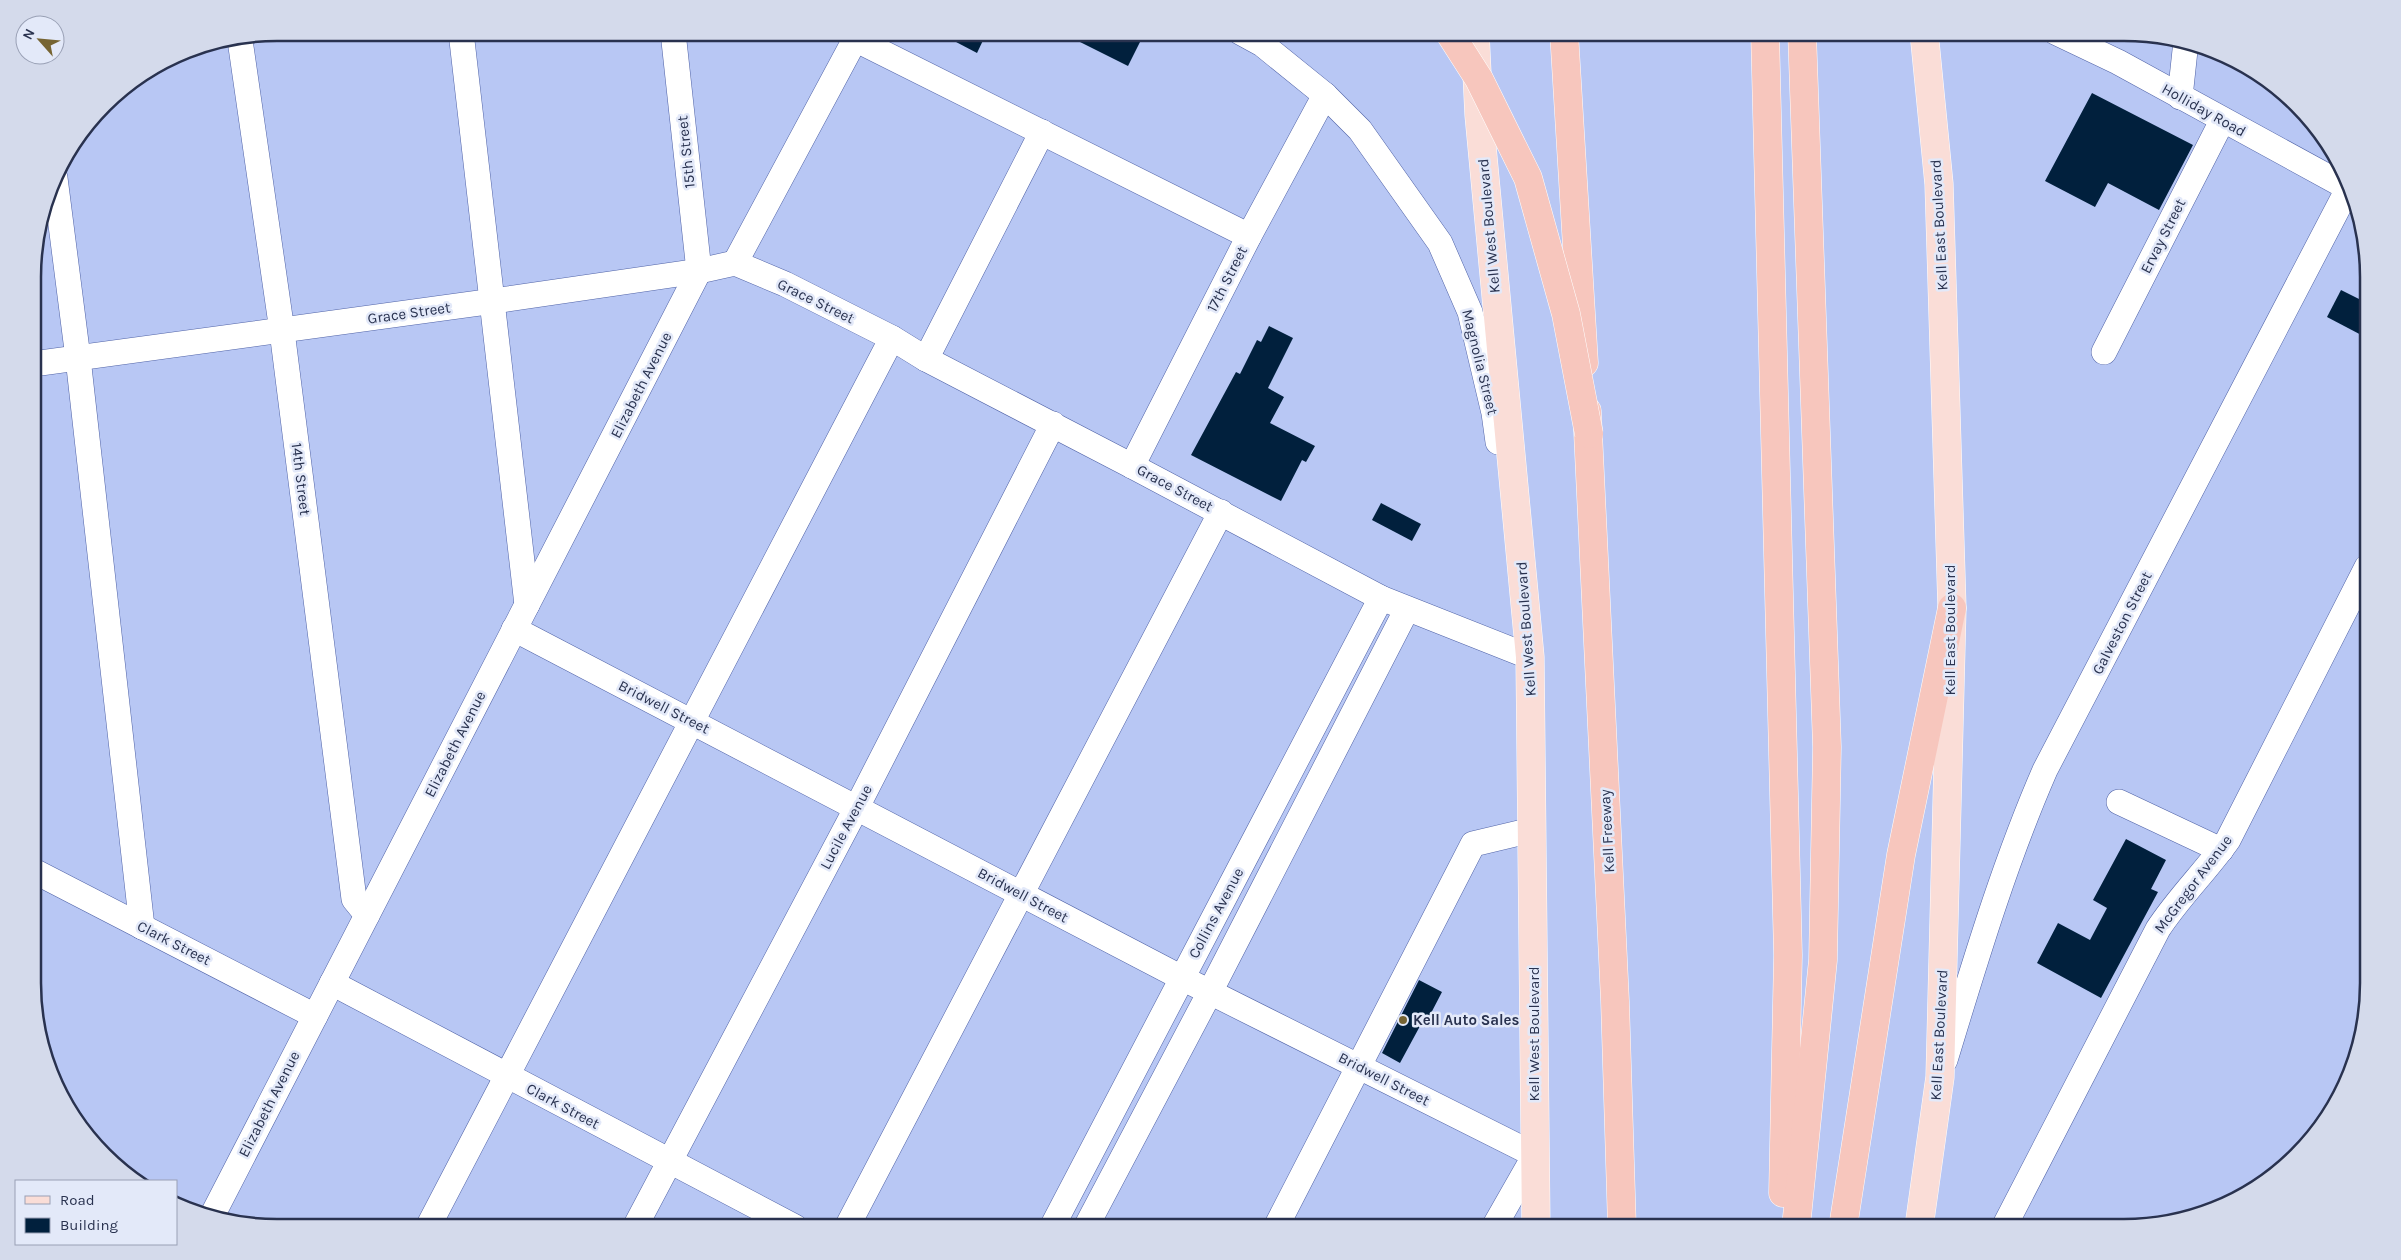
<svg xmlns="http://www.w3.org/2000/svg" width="2401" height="1260" font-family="Karla,sans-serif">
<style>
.building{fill:#01203d}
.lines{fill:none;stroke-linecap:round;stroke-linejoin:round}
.minor-casing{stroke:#5063a7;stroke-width:26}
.major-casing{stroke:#fff;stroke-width:29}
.highway-casing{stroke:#fff;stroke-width:29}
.minor{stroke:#fff;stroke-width:25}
.major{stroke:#faddd7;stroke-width:28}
.highway{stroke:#f7c6bd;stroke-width:28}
.highway-bridge-casing{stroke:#fff;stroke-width:29;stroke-linecap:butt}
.highway-bridge{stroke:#f7c6bd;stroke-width:28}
.poi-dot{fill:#766433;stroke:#e3e9f9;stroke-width:2}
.labels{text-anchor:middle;stroke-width:5;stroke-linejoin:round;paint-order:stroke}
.street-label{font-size:15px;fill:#29324f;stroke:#e3e9f9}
.poi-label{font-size:15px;font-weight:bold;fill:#29324f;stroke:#e3e9f9;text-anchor:start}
.rim{fill:none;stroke:#29324f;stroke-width:2.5}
</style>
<rect width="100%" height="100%" fill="#b8c7f4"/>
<!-- building -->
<g class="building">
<polygon points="937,32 987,32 977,53"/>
<polygon points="1060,32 1145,32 1128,66"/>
<polygon points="2092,93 2193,145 2159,210 2108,183 2095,207 2045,181"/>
<polygon points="2341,290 2367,303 2367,338 2327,317"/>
<polygon points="1269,326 1293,338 1268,388 1284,397 1270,423 1315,446 1306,462 1302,460 1281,501 1191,455 1236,372 1240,374 1257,340 1261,342"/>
<polygon points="1381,503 1421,524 1412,541 1372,520"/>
<polygon points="2126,839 2166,860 2151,889 2158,892 2101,998 2037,963 2058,923 2090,940 2107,908 2093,900"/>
<polygon points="1419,980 1442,992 1429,1017 1426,1015 1400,1063 1382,1053"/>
</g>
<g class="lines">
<defs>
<g id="minor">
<polyline points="461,32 527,605"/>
<polyline points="1240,32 1262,44 1325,95 1360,130 1440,243 1470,312 1494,413 1498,442"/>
<polyline points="2055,32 2118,62 2352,190"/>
<polyline points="855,39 1249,236"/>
<polyline points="240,40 282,331 354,899 367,915"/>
<polyline points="2180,97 2186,41"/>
<polyline points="55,178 78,358 142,927"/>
<polyline points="735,263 859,32"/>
<polyline points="2104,352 2222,121"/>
<polyline points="926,359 1042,132"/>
<polyline points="33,364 494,301 699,271 735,263 785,284 892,338 926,359 1132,466 1381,598 1530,657"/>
<polyline points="1132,466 1249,236 1325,95"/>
<polyline points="514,629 1182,978 1535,1155 1494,1227"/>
<polyline points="2119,802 2221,850"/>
<polyline points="34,871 315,1016"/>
<polyline points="332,983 795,1227"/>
<path d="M 1945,1060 C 1975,962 2004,864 2045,770 L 2350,185"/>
<polyline points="211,1218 699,271 673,32"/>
<polyline points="428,1227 892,338"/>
<polyline points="635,1227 857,807 1053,424"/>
<polyline points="847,1227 1221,512"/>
<polyline points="1052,1227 1381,598"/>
<polyline points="1086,1227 1210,992 1407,609"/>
<polyline points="1276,1227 1473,844 1532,830"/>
<path d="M 2004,1227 L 2158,929 C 2179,897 2206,871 2228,840 L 2367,567"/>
</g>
<g id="major">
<polyline points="1475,32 1479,115 1530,657 1536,1227"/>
<polyline points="1919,1227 1940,1077 1952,608 1939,184 1924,32"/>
</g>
<g id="highway">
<polyline points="1564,32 1584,363"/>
<polyline points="1765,32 1788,955 1783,1193"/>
<polyline points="1587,411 1615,1001 1622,1227"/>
<polyline points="1796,1227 1823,960 1827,747 1802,32"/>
<polyline points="1843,1227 1901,855 1952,608"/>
</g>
</defs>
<!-- minor casing -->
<use href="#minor" class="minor-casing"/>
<!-- major casing -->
<use href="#major" class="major-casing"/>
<!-- highway casing -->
<use href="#highway" class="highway-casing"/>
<!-- minor -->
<use href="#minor" class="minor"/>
<!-- major -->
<use href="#major" class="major"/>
<!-- highway -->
<use href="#highway" class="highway"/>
<defs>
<polyline id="highway-bridge" points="1449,32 1479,79 1528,178 1566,314 1589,434"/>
</defs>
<!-- highway-bridge casing -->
<use href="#highway-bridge" class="highway-bridge-casing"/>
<!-- highway-bridge -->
<use href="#highway-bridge" class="highway-bridge"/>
</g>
<!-- markers -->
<circle class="poi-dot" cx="1403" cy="1020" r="5"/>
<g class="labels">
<!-- street labels -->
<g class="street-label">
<text transform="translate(2204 110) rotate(29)" y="5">Holliday Road</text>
<text transform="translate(686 152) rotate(-96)" y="5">15th Street</text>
<text transform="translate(1939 225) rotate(-93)" y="5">Kell East Boulevard</text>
<text transform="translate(1489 226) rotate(-95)" y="5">Kell West Boulevard</text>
<text transform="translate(2163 236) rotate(-63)" y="5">Ervay Street</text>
<text transform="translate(1227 279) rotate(-63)" y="5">17th Street</text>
<text transform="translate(816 301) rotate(26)" y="5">Grace Street</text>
<text transform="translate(409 313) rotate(-8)" y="5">Grace Street</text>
<text transform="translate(1480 362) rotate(76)" y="5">Magnolia Street</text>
<text transform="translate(641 385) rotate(-63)" y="5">Elizabeth Avenue</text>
<text transform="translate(301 479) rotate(83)" y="5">14th Street</text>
<text transform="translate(1175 488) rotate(28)" y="5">Grace Street</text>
<text transform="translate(2122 623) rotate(-63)" y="5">Galveston Street</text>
<text transform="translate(1526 629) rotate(-94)" y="5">Kell West Boulevard</text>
<text transform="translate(1950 630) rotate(-90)" y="5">Kell East Boulevard</text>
<text transform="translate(664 707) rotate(27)" y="5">Bridwell Street</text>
<text transform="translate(455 744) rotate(-63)" y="5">Elizabeth Avenue</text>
<text transform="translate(846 827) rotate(-62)" y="5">Lucile Avenue</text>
<text transform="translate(1607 831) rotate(-93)" y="5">Kell Freeway</text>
<text transform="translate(2193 884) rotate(-53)" y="5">McGregor Avenue</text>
<text transform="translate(1023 895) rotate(28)" y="5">Bridwell Street</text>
<text transform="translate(1216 913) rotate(-62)" y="5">Collins Avenue</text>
<text transform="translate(174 943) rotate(27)" y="5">Clark Street</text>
<text transform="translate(1534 1034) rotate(-90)" y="5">Kell West Boulevard</text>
<text transform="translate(1939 1035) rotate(-87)" y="5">Kell East Boulevard</text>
<text transform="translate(1384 1079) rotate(27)" y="5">Bridwell Street</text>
<text transform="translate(269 1104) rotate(-63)" y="5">Elizabeth Avenue</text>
<text transform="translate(563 1106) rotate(28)" y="5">Clark Street</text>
</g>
<!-- poi labels -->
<g class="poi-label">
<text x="1413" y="1025">Kell Auto Sales</text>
</g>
</g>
<!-- crop -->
<path d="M0 0H2401V1260H0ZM277 41H2124A236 236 0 0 1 2360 277V983A236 236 0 0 1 2124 1219H277A236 236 0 0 1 41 983V277A236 236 0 0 1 277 41Z" fill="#d4daeb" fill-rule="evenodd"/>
<path class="rim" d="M277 41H2124A236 236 0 0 1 2360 277V983A236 236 0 0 1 2124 1219H277A236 236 0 0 1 41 983V277A236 236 0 0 1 277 41Z"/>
<!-- legend -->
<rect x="15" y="1180" width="162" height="65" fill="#e3e9f9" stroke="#99a0b5"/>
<rect x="25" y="1196" width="25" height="8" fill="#faddd7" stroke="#99a0b5"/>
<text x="60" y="1205" font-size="15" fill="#29324f">Road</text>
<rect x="25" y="1218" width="25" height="15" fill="#01203d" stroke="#99a0b5"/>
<text x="60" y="1230" font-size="15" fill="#29324f">Building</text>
<!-- north arrow -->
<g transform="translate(40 40) rotate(297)"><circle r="24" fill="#e3e9f9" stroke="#99a0b5"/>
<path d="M0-4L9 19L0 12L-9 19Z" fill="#766433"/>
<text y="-8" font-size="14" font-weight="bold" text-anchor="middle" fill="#29324f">N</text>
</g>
</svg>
